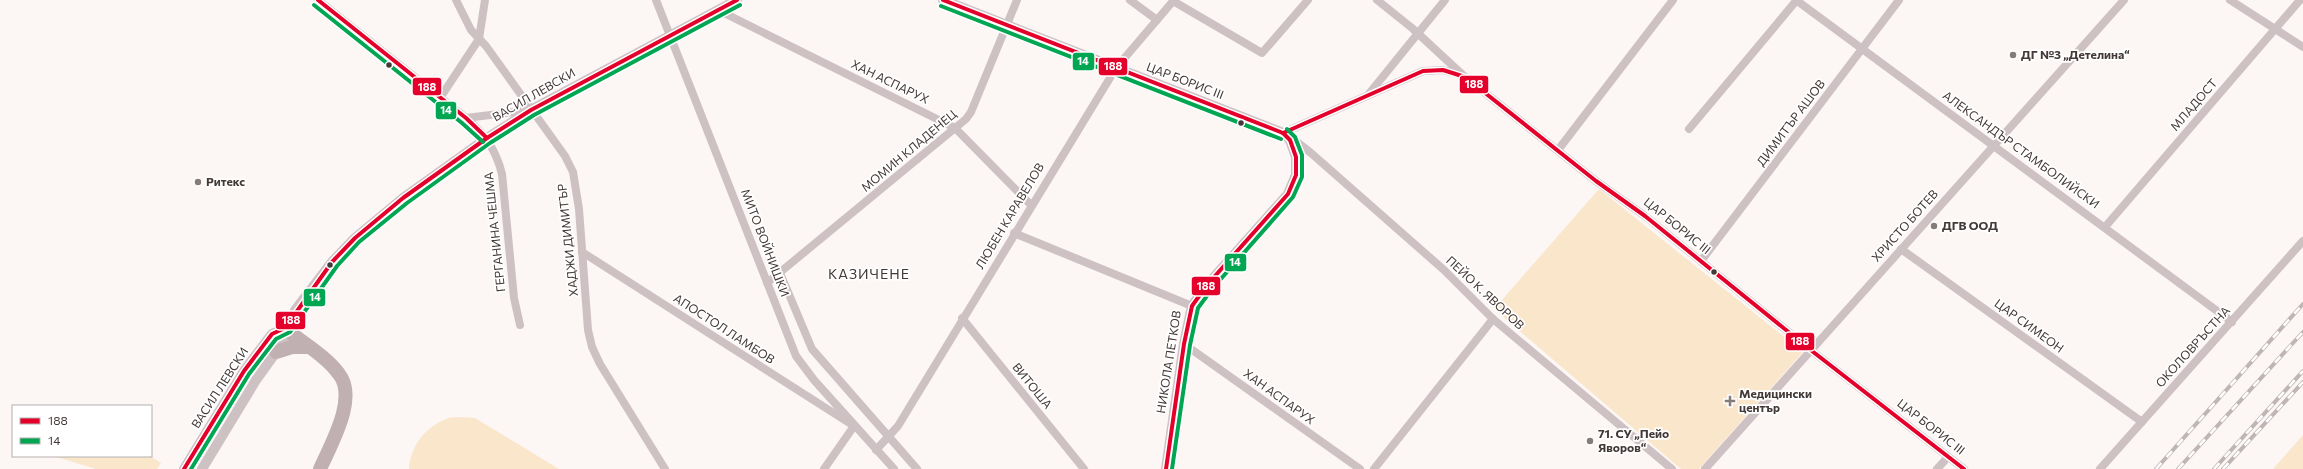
<svg xmlns="http://www.w3.org/2000/svg" width="2303" height="469" font-family="Commissioner,sans-serif">
<style>
.green{fill:#fae6ca}
.lines{fill:none;stroke-linecap:round;stroke-linejoin:round}
.minor{stroke:#cec1c3;stroke-width:8}
.tertiary{stroke:#cec1c3;stroke-width:10}
.trunk{stroke:#c1b0b2;stroke-width:14}
.rail-casing{stroke:#bfb5b5;stroke-width:4}
.rail{stroke:#fff;stroke-width:2.5;stroke-dasharray:8;stroke-linecap:butt}
.bus-1-casing{stroke:#fff;stroke-width:7}
.bus-2-casing{stroke:#fff;stroke-width:7}
.bus-1{stroke:#e4002b;stroke-width:4}
.bus-2{stroke:#00a651;stroke-width:4}
.poi-dot{fill:#847b7a;stroke:#fff;stroke-width:1.5}
.bus-dot{fill:#433937;stroke:#fff;stroke-width:1.5}
.labels{text-anchor:middle;stroke-width:3.5;stroke-linejoin:round;paint-order:stroke}
.poi-label{font-size:12px;font-weight:bold;fill:#433937;stroke:#fff;text-anchor:start}
.street-label{font-size:12px;fill:#433937;stroke:#fff}
.quarter-label{font-size:14px;letter-spacing:1px;fill:#433937;stroke:#fff}
.line-badge{stroke:#fff;stroke-width:1.5}
.badge-label{font-size:11px;text-anchor:middle;font-weight:bold;fill:#fff}
</style>
<rect width="100%" height="100%" fill="#fcf6f5"/>
<!-- green -->
<g class="green">
<polygon points="1599,189 1803,352 1699,469 1681,469 1494,309"/>
<path d="M 475,418 L 559,469 L 409,469 C 411,446 424,428 446,419 C 454,416 466,418 475,418 Z"/>
<polygon points="2303,435 2303,469 2273,469"/>
<polygon points="53,456 150,456 161,463 157,469 96,469"/>
</g>
<g class="lines">
<!-- minor -->
<g class="minor">
<path d="M 318,0 L 466,118 C 485,134 496,150 502,174 L 514,298 L 520,325"/>
<polyline points="456,0 471,30 486,46 565,156 573,172 579,209 588,330 592,347 600,364 665,469"/>
<polyline points="656,0 796,356 814,380 894,469"/>
<polyline points="1130,0 1157,20"/>
<polyline points="1377,0 1412,28 1465,77 1596,181 1645,216 1812,351 1964,469"/>
<polyline points="1796,0 2232,322"/>
<polyline points="2230,0 2303,47"/>
<polyline points="1173,1 1262,53 1308,0"/>
<polyline points="718,10 955,128 1031,205"/>
<polyline points="1368,95 1445,0"/>
<polyline points="440,98 479,39 485,0"/>
<polyline points="466,118 529,110"/>
<polyline points="1689,129 1796,1"/>
<polyline points="1283,133 1423,71 1443,70 1461,75"/>
<polyline points="1288,135 1311,153 1444,270 1493,319 1672,469"/>
<polyline points="1558,150 1673,0"/>
<polyline points="2105,227 2300,0"/>
<polyline points="1014,233 1192,306"/>
<polyline points="1901,249 2142,422"/>
<polyline points="582,252 854,426 824,469"/>
<polyline points="1701,261 1899,0"/>
<polyline points="780,273 812,349 917,469"/>
<polyline points="767,283 966,119 971,112 1017,0"/>
<polyline points="962,318 1084,469"/>
<polyline points="1184,344 1360,469"/>
<polyline points="876,450 898,426 1116,68 1174,0"/>
<polyline points="1374,469 1493,319"/>
<polyline points="1705,469 2124,0"/>
<polyline points="1937,469 1948,457"/>
<polyline points="2100,469 2303,241"/>
</g>
<!-- tertiary -->
<g class="tertiary">
<polyline points="943,0 1283,133 1290,140 1296,157 1296,175 1288,194 1207,285 1192,306 1184,344 1166,469"/>
<polyline points="184,469 244,371 272,334 285,328"/>
<polyline points="202,469 256,380 284,341 285,328 296,309 332,262 355,238 403,198 487,138 531,110 737,0"/>
</g>
<!-- trunk -->
<g class="trunk">
<path d="M 285,328 C 302,343 325,355 339,374 C 358,398 331,444 320,469"/>
<polyline points="276,352 292,347 309,347"/>
</g>
<defs>
<g id="rail">
<polyline points="2156,469 2303,304"/>
<polyline points="2178,469 2303,332"/>
<polyline points="2214,469 2303,371"/>
<polyline points="2223,469 2303,382"/>
</g>
</defs>
<!-- rail casing -->
<use href="#rail" class="rail-casing"/>
<!-- rail -->
<use href="#rail" class="rail"/>
<defs>
<g id="bus-1">
<polyline points="318,0 466,118 487,138"/>
<polyline points="943,0 1283,133"/>
<polyline points="1283,133 1423,71 1443,70 1465,77 1596,181 1645,216 1812,351 1964,469"/>
<polyline points="184,469 244,371 272,334 285,328 332,262 355,238 403,198 487,138 531,110 737,0"/>
<polyline points="1166,469 1184,344 1192,306 1207,285 1288,194 1296,175 1296,157 1290,140 1283,133"/>
</g>
<g id="bus-2">
<polyline points="314,5 462,123 483,142"/>
<polyline points="941,6 1281,139"/>
<polyline points="191,469 249,374 276,339 290,332 337,266 359,242 407,203 490,143 534,115 740,5"/>
<polyline points="1172,469 1190,345 1198,308 1212,289 1293,197 1302,177 1302,155 1295,137 1287,129"/>
</g>
</defs>
<!-- bus-1 casing -->
<use href="#bus-1" class="bus-1-casing"/>
<!-- bus-2 casing -->
<use href="#bus-2" class="bus-2-casing"/>
<!-- bus-1 -->
<use href="#bus-1" class="bus-1"/>
<!-- bus-2 -->
<use href="#bus-2" class="bus-2"/>
</g>
<!-- markers -->
<g class="poi-dot">
<circle cx="2013" cy="55" r="4"/>
<circle cx="198" cy="182" r="4"/>
<circle cx="1934" cy="226" r="4"/>
<path d="M1728 395h4v4h4v4h-4v4h-4v-4h-4v-4h4z"/>
<circle cx="1590" cy="441" r="4"/>
</g>
<g class="bus-dot">
<circle cx="389" cy="65" r="3.5"/>
<circle cx="1241" cy="123" r="3.5"/>
<circle cx="330" cy="265" r="3.5"/>
<circle cx="1714" cy="272" r="3.5"/>
</g>
<g class="labels">
<!-- poi labels -->
<g class="poi-label">
<text x="2021" y="59">ДГ №3 „Детелина“</text>
<text x="206" y="186">Ритекс</text>
<text x="1942" y="230">ДГВ ООД</text>
<text x="1739" y="398">Медицински<tspan x="1739" dy="14">център</tspan></text>
<text x="1598" y="438">71. СУ „Пейо<tspan x="1598" dy="14">Яворов“</tspan></text>
</g>
<!-- street labels -->
<g class="street-label">
<text transform="translate(1185 81) rotate(21)" y="4">ЦАР БОРИС III</text>
<text transform="translate(890 82) rotate(26)" y="4">ХАН АСПАРУХ</text>
<text transform="translate(534 95) rotate(-30)" y="4">ВАСИЛ ЛЕВСКИ</text>
<text transform="translate(2194 105) rotate(-49)" y="4">МЛАДОСТ</text>
<text transform="translate(1791 123) rotate(-53)" y="4">ДИМИТЪР АШОВ</text>
<text transform="translate(2021 150) rotate(36)" y="4">АЛЕКСАНДЪР СТАМБОЛИЙСКИ</text>
<text transform="translate(909 151) rotate(-40)" y="4">МОМИН КЛАДЕНЕЦ</text>
<text transform="translate(1010 216) rotate(-59)" y="4">ЛЮБЕН КАРАВЕЛОВ</text>
<text transform="translate(1677 226) rotate(39)" y="4">ЦАР БОРИС III</text>
<text transform="translate(1905 226) rotate(-48)" y="4">ХРИСТО БОТЕВ</text>
<text transform="translate(495 232) rotate(-96)" y="4">ГЕРГАНИНА ЧЕШМА</text>
<text transform="translate(568 240) rotate(-96)" y="4">ХАДЖИ ДИМИТЪР</text>
<text transform="translate(765 243) rotate(69)" y="4">МИТО ВОЙНИШКИ</text>
<text transform="translate(1485 293) rotate(43)" y="4">ПЕЙО К. ЯВОРОВ</text>
<text transform="translate(2029 326) rotate(36)" y="4">ЦАР СИМЕОН</text>
<text transform="translate(724 329) rotate(33)" y="4">АПОСТОЛ ЛАМБОВ</text>
<text transform="translate(2193 347) rotate(-48)" y="4">ОКОЛОВРЪСТНА</text>
<text transform="translate(1169 362) rotate(-81)" y="4">НИКОЛА ПЕТКОВ</text>
<text transform="translate(1032 386) rotate(51)" y="4">ВИТОША</text>
<text transform="translate(220 388) rotate(-57)" y="4">ВАСИЛ ЛЕВСКИ</text>
<text transform="translate(1279 397) rotate(36)" y="4">ХАН АСПАРУХ</text>
<text transform="translate(1931 427) rotate(38)" y="4">ЦАР БОРИС III</text>
</g>
<!-- quarter labels -->
<g class="quarter-label">
<text x="869" y="279">КАЗИЧЕНЕ</text>
</g>
</g>
<g class="line-badge">
<rect x="1072" y="52" width="23" height="19" rx="4" fill="#00a651"/>
<rect x="1098" y="57" width="30" height="19" rx="4" fill="#e4002b"/>
<rect x="1459" y="75" width="30" height="19" rx="4" fill="#e4002b"/>
<rect x="412" y="77" width="30" height="19" rx="4" fill="#e4002b"/>
<rect x="435" y="101" width="22" height="19" rx="4" fill="#00a651"/>
<rect x="1224" y="253" width="23" height="19" rx="4" fill="#00a651"/>
<rect x="1191" y="276" width="30" height="20" rx="4" fill="#e4002b"/>
<rect x="303" y="288" width="23" height="19" rx="4" fill="#00a651"/>
<rect x="275" y="311" width="31" height="19" rx="4" fill="#e4002b"/>
<rect x="1785" y="332" width="30" height="19" rx="4" fill="#e4002b"/>
</g>
<g class="badge-label">
<text x="1083" y="65">14</text>
<text x="1113" y="70">188</text>
<text x="1474" y="88">188</text>
<text x="427" y="91">188</text>
<text x="446" y="114">14</text>
<text x="1235" y="266">14</text>
<text x="1206" y="290">188</text>
<text x="315" y="301">14</text>
<text x="291" y="324">188</text>
<text x="1800" y="345">188</text>
</g>
<!-- legend -->
<rect x="12" y="405" width="140" height="52" fill="#ffffff" stroke="#b4b0af"/>
<rect x="20" y="418" width="20" height="6" fill="#e4002b" stroke="#b4b0af"/>
<text x="48" y="425" font-size="12" fill="#433937">188</text>
<rect x="20" y="438" width="20" height="6" fill="#00a651" stroke="#b4b0af"/>
<text x="48" y="445" font-size="12" fill="#433937">14</text>
</svg>
